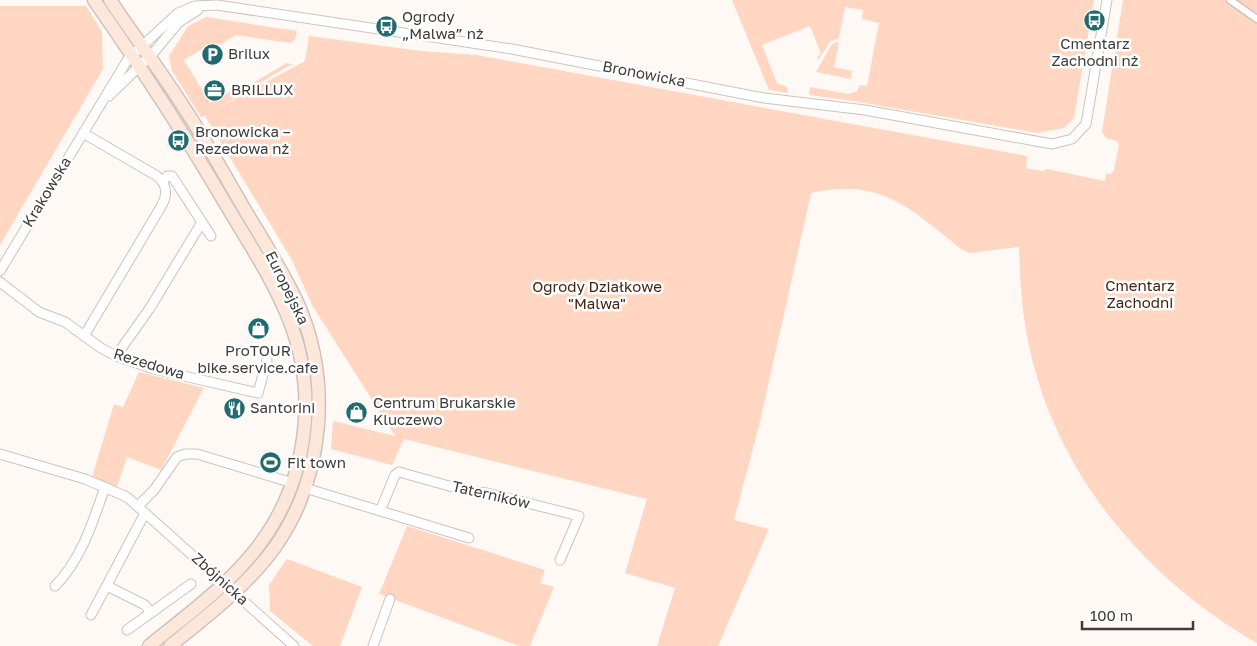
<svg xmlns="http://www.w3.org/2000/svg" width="1257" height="646" font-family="'Golos Text',sans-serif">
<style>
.green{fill:#fed6c1}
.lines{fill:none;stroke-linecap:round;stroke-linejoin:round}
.pedestrian-casing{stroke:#cdc3be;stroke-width:9}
.minor-casing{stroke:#cdc3be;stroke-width:11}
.secondary-casing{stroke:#cdc3be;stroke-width:15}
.pedestrian{stroke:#fff;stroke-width:6}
.minor{stroke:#fff;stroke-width:9}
.secondary{stroke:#fde7da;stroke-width:12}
.labels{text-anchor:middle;stroke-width:5;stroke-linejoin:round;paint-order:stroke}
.poi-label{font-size:15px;fill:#3e3a38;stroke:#fff;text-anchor:start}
.street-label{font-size:15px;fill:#3e3a38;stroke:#fff}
.park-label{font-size:15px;fill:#46230d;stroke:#fff}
</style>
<rect width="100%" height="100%" fill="#fff9f6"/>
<!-- green -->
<g class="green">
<polygon points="732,0 1094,0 1074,118 1064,128 1037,133 853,101 809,95 810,87 848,94 857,91 860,85 867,86 879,23 862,19 863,10 845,7 839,38 830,42 818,60 817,57 821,54 810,26 762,45 777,83 787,87 788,93 769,90"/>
<path d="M 1123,0 L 1257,0 L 1257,643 C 1140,576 1049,465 1026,330 C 1021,302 1020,274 1019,247 L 969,253 L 961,249 C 910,208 880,177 811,193 L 759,426 L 734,520 L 769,529 L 718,646 L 657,646 L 675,588 L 625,573 L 647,499 L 404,439 L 392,465 L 331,449 L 333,421 L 395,436 L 312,305 L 292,260 L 205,116 L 201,117 L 172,71 L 169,56 L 188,26 L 206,17 L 297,31 L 295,40 L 290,43 L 236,35 L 214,48 L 210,44 L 184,60 L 210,103 L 246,82 L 249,85 L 287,63 L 295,65 L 290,65 L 218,108 L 305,61 L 309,36 L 421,51 L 476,55 L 1027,156 L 1026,168 L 1043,171 L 1047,169 L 1105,181 L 1106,174 L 1111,174 L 1114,170 L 1119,145 L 1117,141 L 1106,138 L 1102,132 Z"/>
<polygon points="0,6 86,6 102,32 103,69 0,245"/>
<polygon points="836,42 839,42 834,67 852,71 851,79 816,72 832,44"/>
<polygon points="139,372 204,388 161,470 127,457 117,487 92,477 114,404 123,407"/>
<polygon points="407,526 545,570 540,583 554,587 530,646 519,646 379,594"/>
<polygon points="287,559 362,587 340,646 313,646 270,611 269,585"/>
</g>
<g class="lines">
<defs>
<polyline id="pedestrian" points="1230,0 1257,19"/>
<g id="minor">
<polyline points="109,96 155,51 179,22 198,10"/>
<path d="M 83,133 L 157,176 C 167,185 168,194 162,205 L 84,336"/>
<polyline points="163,182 167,176 172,176 211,236"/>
<polyline points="0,271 128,59 178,13 195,6 217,5 512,49 764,98 865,110 1052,144 1072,139 1086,124 1107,0"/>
<polyline points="0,282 39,312 65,322 101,348 116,356 154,369 258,393 267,360"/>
<polyline points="116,356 150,308 202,222"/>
<polyline points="0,454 85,479 127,497 294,646"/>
<polyline points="305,488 469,538"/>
<polyline points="138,506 154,490 177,457 185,454 197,454 293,483"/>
<polyline points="380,511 395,475 399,472 467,491 487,493 579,516 560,560"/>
<path d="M 55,586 C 81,560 93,522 105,487"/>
<polyline points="107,586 145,605 151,613"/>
<polyline points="91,615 145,513"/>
<polyline points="127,630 191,584"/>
<polyline points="373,646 390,599"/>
</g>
<g id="secondary">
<path d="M 94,0 C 140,66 184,133 225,203 C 247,240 271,276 288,317 C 316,385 310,463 272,526 C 242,576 193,610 149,646"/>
<path d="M 110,0 C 134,36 160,70 183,106 C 203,136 220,167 238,198 C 258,233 281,267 298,304 C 332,382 324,477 275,547 C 247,586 207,616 170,646"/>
</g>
</defs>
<!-- pedestrian casing -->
<use href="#pedestrian" class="pedestrian-casing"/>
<!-- minor casing -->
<use href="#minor" class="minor-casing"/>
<!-- secondary casing -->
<use href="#secondary" class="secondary-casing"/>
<!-- pedestrian -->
<use href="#pedestrian" class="pedestrian"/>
<!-- minor -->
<use href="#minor" class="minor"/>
<!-- secondary -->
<use href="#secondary" class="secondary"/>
</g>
<!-- icons -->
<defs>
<symbol id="bus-disc" viewBox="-11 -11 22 22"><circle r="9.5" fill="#1f6b6f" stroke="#fff"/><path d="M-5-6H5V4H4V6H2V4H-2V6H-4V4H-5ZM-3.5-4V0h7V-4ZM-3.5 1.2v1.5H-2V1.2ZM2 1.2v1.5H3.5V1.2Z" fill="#fff"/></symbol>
<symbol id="parking-disc" viewBox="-11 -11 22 22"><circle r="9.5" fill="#1f6b6f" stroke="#fff"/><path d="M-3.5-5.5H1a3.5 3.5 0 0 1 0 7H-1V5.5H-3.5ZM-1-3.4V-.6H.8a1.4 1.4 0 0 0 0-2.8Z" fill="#fff"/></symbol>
<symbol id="office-disc" viewBox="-11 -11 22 22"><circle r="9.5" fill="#1f6b6f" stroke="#fff"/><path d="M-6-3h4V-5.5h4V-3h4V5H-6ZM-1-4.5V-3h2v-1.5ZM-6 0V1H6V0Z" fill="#fff"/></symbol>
<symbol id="shop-disc" viewBox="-11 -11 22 22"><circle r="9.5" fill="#1f6b6f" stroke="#fff"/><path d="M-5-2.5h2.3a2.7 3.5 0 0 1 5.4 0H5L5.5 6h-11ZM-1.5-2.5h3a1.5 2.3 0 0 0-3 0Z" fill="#fff"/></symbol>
<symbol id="restaurant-disc" viewBox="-11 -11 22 22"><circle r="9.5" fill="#1f6b6f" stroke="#fff"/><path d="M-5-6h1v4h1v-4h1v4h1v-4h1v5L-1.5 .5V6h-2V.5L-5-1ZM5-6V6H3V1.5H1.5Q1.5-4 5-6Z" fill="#fff"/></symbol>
<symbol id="stadium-disc" viewBox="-11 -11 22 22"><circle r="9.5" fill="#1f6b6f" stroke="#fff"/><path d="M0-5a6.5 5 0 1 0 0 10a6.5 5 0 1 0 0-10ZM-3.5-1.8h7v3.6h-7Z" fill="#fff"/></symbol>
</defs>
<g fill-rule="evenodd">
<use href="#bus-disc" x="1082" y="8" width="25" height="25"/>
<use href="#bus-disc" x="374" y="14" width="25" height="25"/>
<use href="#parking-disc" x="200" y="42" width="25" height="25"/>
<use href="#office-disc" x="202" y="78" width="25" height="25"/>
<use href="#bus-disc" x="166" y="128" width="25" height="25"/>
<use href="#shop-disc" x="246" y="316" width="25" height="25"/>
<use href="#restaurant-disc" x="222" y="396" width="25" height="25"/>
<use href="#shop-disc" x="344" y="400" width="25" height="25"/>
<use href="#stadium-disc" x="258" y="450" width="25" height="25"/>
</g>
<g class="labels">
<!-- poi labels -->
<g class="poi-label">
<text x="402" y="22">Ogrody<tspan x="402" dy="17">„Malwa” nż</tspan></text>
<text x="1095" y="49" text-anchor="middle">Cmentarz<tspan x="1095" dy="17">Zachodni nż</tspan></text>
<text x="228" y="59">Brilux</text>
<text x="231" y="95">BRILLUX</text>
<text x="195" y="137">Bronowicka –<tspan x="195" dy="17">Rezedowa nż</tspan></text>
<text x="258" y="356" text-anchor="middle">ProTOUR<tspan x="258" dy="17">bike.service.cafe</tspan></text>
<text x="373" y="408">Centrum Brukarskie<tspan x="373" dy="17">Kluczewo</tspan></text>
<text x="250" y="413">Santorini</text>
<text x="287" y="468">Fit town</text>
</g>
<!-- street labels -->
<g class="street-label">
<text transform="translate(644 74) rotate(11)" y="5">Bronowicka</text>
<text transform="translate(47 192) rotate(-59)" y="5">Krakowska</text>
<text transform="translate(287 288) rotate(64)" y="5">Europejska</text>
<text transform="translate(149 364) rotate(17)" y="5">Rezedowa</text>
<text transform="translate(491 495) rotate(13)" y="5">Taterników</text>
<text transform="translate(220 579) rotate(42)" y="5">Zbójnicka</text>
</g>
<!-- park labels -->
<g class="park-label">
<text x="1140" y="291">Cmentarz<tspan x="1140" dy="17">Zachodni</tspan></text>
<text x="597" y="292">Ogrody Działkowe<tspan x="597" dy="17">"Malwa"</tspan></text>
</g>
</g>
<!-- scale -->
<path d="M1082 621v8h111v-8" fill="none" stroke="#3e3a38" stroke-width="2.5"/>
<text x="1090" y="621" font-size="15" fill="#3e3a38" stroke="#ffffff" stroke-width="4" paint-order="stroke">100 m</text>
</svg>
